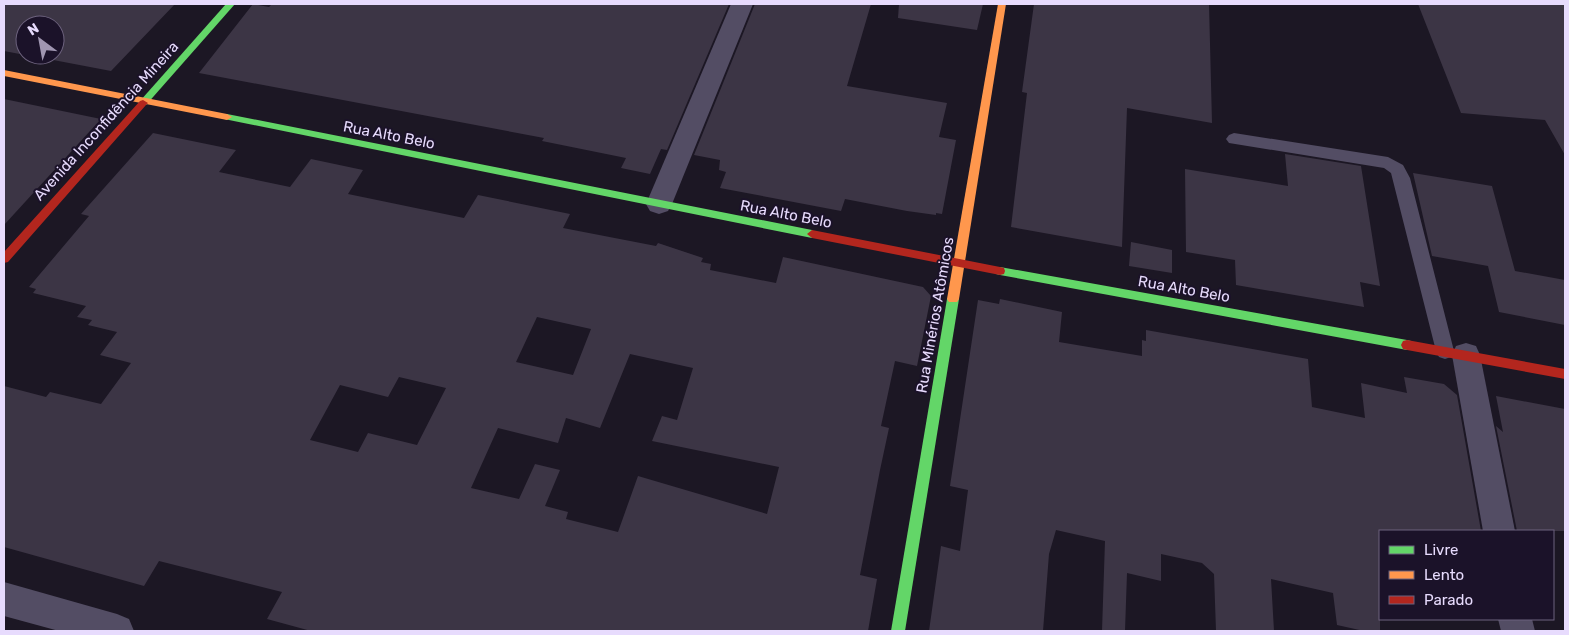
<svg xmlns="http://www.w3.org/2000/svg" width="1569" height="635" font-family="Rubik,sans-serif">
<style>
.building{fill:#3c3545;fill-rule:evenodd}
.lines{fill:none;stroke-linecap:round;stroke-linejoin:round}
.lane{fill:#534d64;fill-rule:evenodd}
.street{fill:#534d64;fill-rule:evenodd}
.fast{fill:#63d668;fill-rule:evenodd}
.slow{fill:#ff974d;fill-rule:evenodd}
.jam{fill:#b3261e;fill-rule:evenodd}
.labels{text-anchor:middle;stroke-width:4;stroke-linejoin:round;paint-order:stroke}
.street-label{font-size:15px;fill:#e7dbfd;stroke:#1b1229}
</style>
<rect width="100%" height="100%" fill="#1c1724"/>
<!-- building -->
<g class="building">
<polygon points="4,4 175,4 111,71 27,55 55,55 55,25 25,25 25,55 4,51"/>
<polygon points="253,4 269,7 272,4 729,4 667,150 661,149 650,174 621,168 626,158 542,141 544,138 199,73"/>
<polygon points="755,4 871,4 847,86 947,103 939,137 956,140 942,214 936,213 936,215 907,211 845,199 841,211 720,188 726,172 719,170 720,160 694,155"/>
<polygon points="899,4 983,4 977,30 898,18"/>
<polygon points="1034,4 1209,4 1212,123 1127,108 1122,247 1011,227 1027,93 1022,92"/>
<polygon points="1418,4 1565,4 1565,155 1545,120 1461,113"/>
<polygon points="4,99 101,119 4,225"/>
<path d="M 153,133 L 236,150 L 219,172 L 290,187 L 311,159 L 363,170 L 348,194 L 464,218 L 478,195 L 570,214 L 563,228 L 656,246 L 658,243 L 703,258 L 701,262 L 711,264 L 710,270 L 776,283 L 783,257 L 923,287 L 931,296 L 917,366 L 895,361 L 881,426 L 889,428 L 880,470 L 860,575 L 877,579 L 868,631 L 311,631 L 267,619 L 282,592 L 159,561 L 144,586 L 4,547 L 4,386 L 46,397 L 50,392 L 101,404 L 131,363 L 100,355 L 117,332 L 88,325 L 92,320 L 77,317 L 86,306 L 33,293 L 36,289 L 29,287 L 89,216 L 81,214 ZM 537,317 L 591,329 L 573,375 L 516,362 ZM 630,354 L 693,368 L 677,420 L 662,416 L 652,441 L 779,467 L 767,514 L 638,476 L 618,532 L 566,519 L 568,512 L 545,506 L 560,470 L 535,464 L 519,499 L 471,488 L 498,428 L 558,443 L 566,418 L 600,428 ZM 399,377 L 446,388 L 417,445 L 368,433 L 358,452 L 310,440 L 340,385 L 388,397 Z"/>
<polygon points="1285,154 1361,166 1380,286 1360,282 1364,307 1236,285 1235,260 1186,252 1185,169 1288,186"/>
<polygon points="1413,173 1492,186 1515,271 1565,280 1565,325 1499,312 1488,266 1432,256"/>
<polygon points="1131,242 1172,250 1172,273 1129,266"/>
<polygon points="1000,299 1062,312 1059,342 1142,356 1142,340 1146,341 1146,330 1308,359 1312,407 1365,418 1361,383 1407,393 1404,377 1444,384 1457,395 1481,531 1380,531 1380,631 1364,631 1337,625 1333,593 1271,579 1274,631 1216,631 1214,574 1202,563 1161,554 1161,581 1127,573 1125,631 1102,631 1105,541 1056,530 1049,554 1043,631 929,631 941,546 960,551 968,490 950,486 978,300 999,304"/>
<polygon points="1496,396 1565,409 1565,531 1517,531 1496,426 1503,432"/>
</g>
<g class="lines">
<!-- lane -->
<polygon class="lane" points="1234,133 1388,157 1403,165 1410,178 1454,351 1451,357 1445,359 1439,357 1436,351 1391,173 1384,168 1229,143 1226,139 1229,135"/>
<!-- street -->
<g class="street">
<polygon points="731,4 753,4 672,204 668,211 659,214 650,211 646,204"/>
<polygon points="1466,343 1476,346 1480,355 1515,531 1483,531 1452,355 1456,346"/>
<polygon points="4,582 117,614 129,619 134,631 59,631 4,616"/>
<polygon points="1498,619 1532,619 1535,631 1501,631"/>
</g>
<!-- fast -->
<g class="fast">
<polygon points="226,4 235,4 146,105 140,105 140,101"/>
<polygon points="227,114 812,230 817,234 812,238 224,119 222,117"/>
<polygon points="1000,267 1407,340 1411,341 1413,345 1411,349 1407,350 1000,275 996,274 995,271 996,268"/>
<polygon points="953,294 957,296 959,299 905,631 891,631 947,299 949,296"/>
</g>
<!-- slow -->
<g class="slow">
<polygon points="998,4 1006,4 959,299 957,302 949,302 947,299"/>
<polygon points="4,70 227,114 232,117 227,120 4,76"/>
</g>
<!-- jam -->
<g class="jam">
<polygon points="143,100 148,103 146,105 8,262 4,263 4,252 140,101"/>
<polygon points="812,230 1000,267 1004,268 1005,271 1004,274 1000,275 812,238 807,234"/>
<polygon points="1407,340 1565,369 1565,379 1407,350 1403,349 1401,345 1403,341"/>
</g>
</g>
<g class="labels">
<!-- street labels -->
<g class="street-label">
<text transform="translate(106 121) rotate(-48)" y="5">Avenida Inconfidência Mineira</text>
<text transform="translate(389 135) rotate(11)" y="5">Rua Alto Belo</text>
<text transform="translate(786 214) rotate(11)" y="5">Rua Alto Belo</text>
<text transform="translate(1184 289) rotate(10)" y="5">Rua Alto Belo</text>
<text transform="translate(935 315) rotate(-80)" y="5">Rua Minérios Atômicos</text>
</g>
</g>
<!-- border -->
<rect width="1569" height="635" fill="none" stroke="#e7dbfd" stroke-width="10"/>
<!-- legend -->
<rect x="1379" y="530" width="175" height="90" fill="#1b1229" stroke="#6d627e"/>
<rect x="1389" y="546" width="25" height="8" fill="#63d668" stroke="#6d627e"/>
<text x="1424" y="555" font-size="15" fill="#e7dbfd">Livre</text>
<rect x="1389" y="571" width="25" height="8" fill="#ff974d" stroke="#6d627e"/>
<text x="1424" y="580" font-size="15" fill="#e7dbfd">Lento</text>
<rect x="1389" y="596" width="25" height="8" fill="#b3261e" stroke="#6d627e"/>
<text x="1424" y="605" font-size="15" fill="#e7dbfd">Parado</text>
<!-- north arrow -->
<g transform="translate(40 40) rotate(328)"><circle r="24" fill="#1b1229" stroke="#6d627e"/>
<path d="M0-4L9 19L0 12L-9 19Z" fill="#a096b1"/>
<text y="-8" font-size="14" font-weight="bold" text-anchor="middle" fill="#e7dbfd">N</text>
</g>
</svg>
